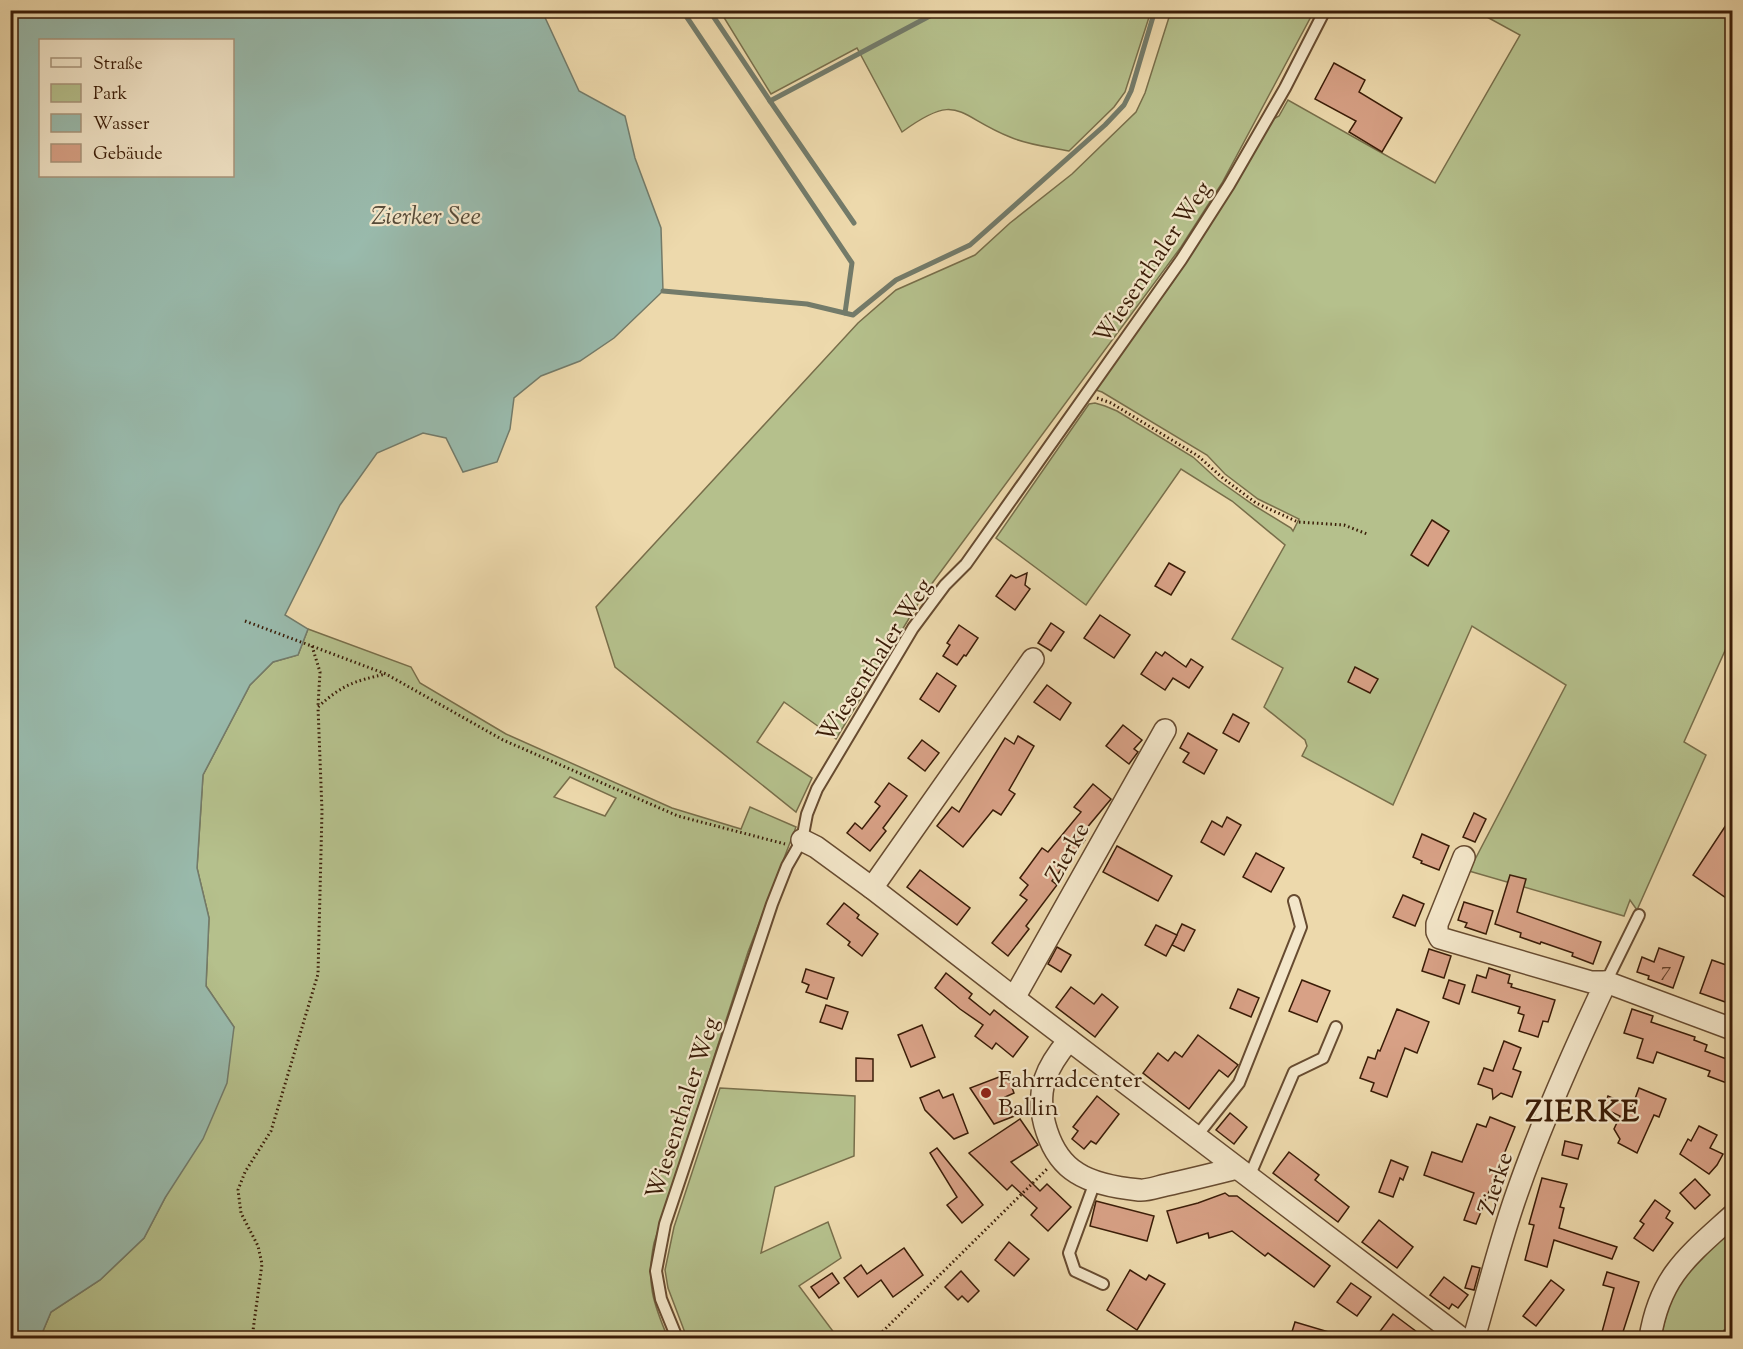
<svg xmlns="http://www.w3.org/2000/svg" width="1743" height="1349" font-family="'Sorts Mill Goudy',serif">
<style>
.green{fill:#b5c08c;stroke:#786e4a;stroke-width:1.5;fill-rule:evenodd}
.water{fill:#99baac;stroke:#737b6a;stroke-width:1.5;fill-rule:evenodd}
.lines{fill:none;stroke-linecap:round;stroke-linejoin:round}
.stream{stroke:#737b6a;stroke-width:5}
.building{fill:#d8a186;stroke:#3a1c07;stroke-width:1.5}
.lane-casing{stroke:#674b30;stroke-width:14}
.street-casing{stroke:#674b30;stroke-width:24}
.path{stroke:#3a1c07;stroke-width:3;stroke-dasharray:1.5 3;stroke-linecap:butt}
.lane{stroke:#f3e6c9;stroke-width:10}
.street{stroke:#f3e6c9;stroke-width:21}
.poi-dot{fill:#8f2418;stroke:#f3e6c9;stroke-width:2}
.labels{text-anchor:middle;stroke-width:4.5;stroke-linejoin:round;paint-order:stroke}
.number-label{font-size:21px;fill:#623d27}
.street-label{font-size:24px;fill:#3a1c07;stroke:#f3e6c9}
.poi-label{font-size:24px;fill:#3a1c07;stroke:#f3e6c9;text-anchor:start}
.water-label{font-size:26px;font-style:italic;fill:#564b39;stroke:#f3e6c9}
.district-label{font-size:30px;font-weight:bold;letter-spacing:1.5px;fill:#3a1c07;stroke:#f3e6c9}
</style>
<rect width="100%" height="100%" fill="#edd9ac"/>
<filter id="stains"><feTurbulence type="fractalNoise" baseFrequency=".00333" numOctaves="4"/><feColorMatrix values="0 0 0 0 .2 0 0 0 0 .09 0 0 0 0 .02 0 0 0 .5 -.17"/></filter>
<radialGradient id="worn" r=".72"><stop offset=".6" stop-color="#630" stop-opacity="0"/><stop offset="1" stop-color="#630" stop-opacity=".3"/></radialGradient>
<!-- green -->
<g class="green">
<path d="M 720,11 L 1151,11 L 1125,92 L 1114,107 L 1069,151 C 1050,147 1028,145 1010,137 C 957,116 959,90 902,132 L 857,48 L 771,94 Z"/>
<polygon points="1171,11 1314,11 1222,183 1181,247 922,597 836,739 784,702 757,742 812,778 796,812 615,667 596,607 858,323 896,290 975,255 1010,223 1072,174 1136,112 1145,93"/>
<polygon points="1476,11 1732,11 1732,635 1684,742 1706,755 1637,910 1630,900 1624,916 1469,871 1566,685 1472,626 1393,805 1302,756 1307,746 1305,740 1264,707 1283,668 1232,639 1285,545 1232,501 1181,469 1086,605 996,538 1089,404 1095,403 1105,406 1117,411 1193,457 1218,480 1255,506 1291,528 1293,531 1299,519 1258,499 1225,474 1207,455 1102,392 1093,389 1172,283 1209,227 1272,115 1275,118 1279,116 1288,100 1435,183 1520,35"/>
<path d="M 308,629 L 411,667 L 420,683 L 506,734 L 672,808 L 741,829 L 750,807 L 796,827 L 748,952 L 654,1243 C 646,1282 653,1303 668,1338 L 40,1338 L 51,1312 L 100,1280 L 144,1238 L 165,1198 L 234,1027 L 206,986 L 209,918 L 197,868 L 203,775 L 250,685 L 273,662 L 298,655 ZM 570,777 L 616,798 L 605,816 L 554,797 Z"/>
<polygon points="720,1088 855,1096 854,1156 775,1187 761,1253 828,1222 841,1258 799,1286 838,1338 687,1338 668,1288 665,1270 674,1227"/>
<path d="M 1732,1230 L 1732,1331 L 1724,1330 L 1723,1338 L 1661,1338 C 1671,1282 1692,1266 1732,1230 Z"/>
</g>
<!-- water -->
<path class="water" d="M 10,11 L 542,11 L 579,91 L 625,116 L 635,158 L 661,228 L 663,291 L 614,338 L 580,361 L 541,376 L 514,398 L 510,429 L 497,462 L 463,472 L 446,438 L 423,433 L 377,453 L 340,505 L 285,615 L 308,629 L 298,655 L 273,662 L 250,685 L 203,775 L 197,868 L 209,918 L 206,986 L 234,1027 L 227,1083 L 203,1139 L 165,1198 L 144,1238 L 100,1280 L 51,1312 L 40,1338 L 10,1338 ZM 40,40 L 232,40 L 232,176 L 40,176 Z"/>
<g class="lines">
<!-- stream -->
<g class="stream">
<polyline points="682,10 852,263 845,313"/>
<polyline points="709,10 770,101 941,10"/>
<polyline points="770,101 854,223"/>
<polyline points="663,291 807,304 853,315 896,280 970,245 1105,125 1124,105 1131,91 1155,10"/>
</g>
</g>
<!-- building -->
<g class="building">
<polygon points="1334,63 1365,80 1359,92 1402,118 1382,152 1349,132 1356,121 1315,99"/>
<polygon points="1432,520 1449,531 1428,566 1411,555"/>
<polygon points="1169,563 1185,572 1171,595 1155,586"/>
<polygon points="1027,573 1025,585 1030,589 1015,610 996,596 1011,575 1016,578"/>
<polygon points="1100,615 1130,635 1114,658 1084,638"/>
<polygon points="1051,623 1064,632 1051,651 1038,643"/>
<polygon points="959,625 978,638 966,656 964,655 957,665 943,656 950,645 947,643"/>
<polygon points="1156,652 1162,656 1165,652 1186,667 1191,659 1203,667 1189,688 1173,678 1165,690 1141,674"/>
<polygon points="1355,667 1378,679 1370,693 1348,682"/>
<polygon points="937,673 956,686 939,712 920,699"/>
<polygon points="1047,685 1071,703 1060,720 1034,702"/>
<polygon points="1233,714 1249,723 1239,742 1223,733"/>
<polygon points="1123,725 1142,740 1134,749 1138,752 1129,764 1106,746"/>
<polygon points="1188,733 1217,750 1204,774 1183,762 1189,753 1180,748"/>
<polygon points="1018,736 1034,746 1009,790 1015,794 1001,815 993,810 963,847 937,826 952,807 959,812 1005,738 1014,744"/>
<polygon points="922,740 939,753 925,771 908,758"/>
<polygon points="889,783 907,796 883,828 886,831 870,851 847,833 855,823 862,829 880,806 875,802"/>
<polygon points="1093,784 1111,799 1080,836 1085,840 1052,881 1057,885 1026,926 1029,929 1008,956 992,943 1027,900 1020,895 1028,885 1020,878 1042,848 1048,852 1081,812 1074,807"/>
<polygon points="1474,813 1486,819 1475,842 1463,837"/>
<polygon points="1732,816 1732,902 1693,875"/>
<polygon points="1227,817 1241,825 1224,855 1201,842 1212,821 1222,827"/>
<polygon points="1422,834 1449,846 1439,870 1421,863 1422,861 1413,857"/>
<polygon points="1117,846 1172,876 1158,901 1103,872"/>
<polygon points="1256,853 1284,868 1271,892 1243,877"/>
<polygon points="920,870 970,908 957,925 907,887"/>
<polygon points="1510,875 1526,879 1517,912 1601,942 1593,964 1572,956 1573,953 1541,942 1540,944 1520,937 1521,933 1495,924"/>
<polygon points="1403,895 1424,904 1415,926 1393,917"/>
<polygon points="1464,902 1493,911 1486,934 1465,927 1467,923 1458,920"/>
<polygon points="844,903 859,915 857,918 878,934 862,956 848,945 850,942 827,924"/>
<polygon points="1182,924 1195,930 1184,951 1172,945"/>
<polygon points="1156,925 1177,935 1166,956 1145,945"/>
<polygon points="1057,947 1071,955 1061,972 1048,964"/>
<polygon points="1659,948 1684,957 1673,988 1648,979 1649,976 1637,972 1642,957 1654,962"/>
<polygon points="1429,949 1451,956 1444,978 1422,971"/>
<polygon points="1712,960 1732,967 1732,991 1728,1003 1700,993"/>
<polygon points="1489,968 1510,975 1508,983 1512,984 1511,987 1555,1000 1548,1022 1543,1021 1538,1037 1519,1031 1524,1015 1518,1013 1520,1007 1472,992 1477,975 1486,978"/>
<polygon points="806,969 834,978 827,999 806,992 809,985 802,982"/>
<polygon points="946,973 972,994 969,998 990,1015 994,1010 1028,1037 1013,1057 996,1043 992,1049 975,1036 983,1025 960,1009 935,988"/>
<polygon points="1302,980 1330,991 1317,1022 1289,1011"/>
<polygon points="1449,980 1465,985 1459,1004 1443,998"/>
<polygon points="1071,987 1094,1004 1102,994 1118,1007 1095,1037 1056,1007"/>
<polygon points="1238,989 1259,998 1251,1017 1230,1008"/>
<polygon points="826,1005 848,1012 842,1029 820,1022"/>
<polygon points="1397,1009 1429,1022 1417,1053 1405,1048 1387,1097 1371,1091 1374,1083 1360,1078 1368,1057 1375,1059 1378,1050 1380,1051"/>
<polygon points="1632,1009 1653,1016 1651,1022 1695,1037 1694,1040 1707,1045 1705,1051 1732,1061 1732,1085 1708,1076 1710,1071 1657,1052 1653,1063 1637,1058 1643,1039 1624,1033"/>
<polygon points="922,1025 935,1057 911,1067 898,1035"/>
<polygon points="1198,1035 1238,1065 1228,1077 1219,1070 1189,1109 1143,1073 1158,1053 1168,1061 1175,1052 1182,1057"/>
<polygon points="1504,1041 1521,1048 1513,1069 1521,1072 1512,1097 1501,1093 1493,1099 1492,1089 1478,1084 1484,1068 1493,1071"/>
<polygon points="856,1058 873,1059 873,1081 856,1081"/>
<polygon points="1007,1074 1014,1093 1005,1097 1017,1115 994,1124 970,1088"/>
<polygon points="1639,1088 1666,1099 1659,1117 1654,1115 1637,1153 1618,1143 1620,1139 1614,1129 1620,1116 1603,1108 1608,1096 1632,1107"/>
<polygon points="939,1090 943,1098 953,1094 968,1133 954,1139 925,1110 920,1098"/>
<polygon points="1097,1096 1119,1114 1096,1144 1091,1141 1084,1149 1072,1139 1078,1131 1073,1127"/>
<polygon points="1230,1113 1247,1127 1234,1144 1216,1130"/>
<polygon points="1490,1117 1515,1127 1476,1224 1464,1220 1474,1193 1424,1175 1432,1152 1462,1162 1477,1124 1486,1127"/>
<polygon points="1020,1119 1038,1145 1011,1162 1040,1191 1047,1184 1071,1207 1048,1231 1031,1215 1037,1208 1012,1185 1007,1190 969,1153"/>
<polygon points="1699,1126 1717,1135 1710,1148 1723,1154 1717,1165 1709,1174 1680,1154 1688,1139 1691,1141"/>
<polygon points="1565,1141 1582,1145 1578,1159 1562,1155"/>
<polygon points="937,1148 983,1205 962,1223 947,1205 957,1197 930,1153"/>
<polygon points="1289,1152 1319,1175 1315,1180 1349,1207 1338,1222 1273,1173"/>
<polygon points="1391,1160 1408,1167 1403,1180 1400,1178 1393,1197 1379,1192"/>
<polygon points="1542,1178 1567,1184 1560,1207 1564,1208 1559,1228 1617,1247 1612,1259 1554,1240 1547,1267 1525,1260 1534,1225 1529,1224"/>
<polygon points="1695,1179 1710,1195 1695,1209 1680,1193"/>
<polygon points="1225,1193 1229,1196 1237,1196 1330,1266 1314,1287 1268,1253 1265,1256 1232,1231 1209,1238 1208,1233 1177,1243 1167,1211 1198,1203"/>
<polygon points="1655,1200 1670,1211 1666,1218 1673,1223 1653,1251 1634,1238 1644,1224 1640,1221"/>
<polygon points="1096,1201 1154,1216 1147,1241 1090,1226"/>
<polygon points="1379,1220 1413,1247 1397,1268 1362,1242"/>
<polygon points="1009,1242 1029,1259 1014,1276 995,1260"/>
<polygon points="904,1248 923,1275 893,1297 881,1280 858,1297 844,1278 861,1265 867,1274"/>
<polygon points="1472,1266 1480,1268 1474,1290 1465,1288"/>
<polygon points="1130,1270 1146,1280 1149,1275 1165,1284 1137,1330 1107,1310"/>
<polygon points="961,1271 979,1291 968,1302 962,1296 958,1300 945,1287"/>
<polygon points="1607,1272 1639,1282 1621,1338 1597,1338 1602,1332 1614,1288 1603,1285"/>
<polygon points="832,1273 839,1283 819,1298 811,1287"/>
<polygon points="1444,1277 1468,1295 1458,1308 1452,1304 1449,1309 1430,1295"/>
<polygon points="1551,1280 1564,1290 1536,1326 1523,1316"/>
<polygon points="1351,1283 1371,1297 1357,1316 1337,1302"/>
<polygon points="1393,1314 1425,1338 1375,1338"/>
<polygon points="1295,1322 1339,1335 1339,1338 1290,1338"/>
</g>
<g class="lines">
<defs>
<g id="lane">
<polyline points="1606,982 1639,915"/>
<polyline points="1196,1137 1239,1083 1301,927 1294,901"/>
<polyline points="1249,1177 1294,1072 1323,1058 1336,1027"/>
<polyline points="1095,1182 1069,1253 1075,1271 1103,1284"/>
<polyline points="677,1338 661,1299 656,1271 665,1224 772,904 787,866 802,840 807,814 817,789 913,628 945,585 966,564 1181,260 1229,185 1285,88 1325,10"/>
</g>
<g id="street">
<polyline points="802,840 816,847 872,888 1014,998 1461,1338"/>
<path d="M 1464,857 L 1437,924 L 1437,932 L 1440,938 L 1591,982 L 1606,982 C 1573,1052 1542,1121 1517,1193 C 1500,1241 1488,1290 1474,1338"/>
<polyline points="872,888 1033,659"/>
<polyline points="1606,982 1732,1029"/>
<polyline points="1014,998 1165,730"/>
<path d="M 1069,1040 C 1059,1052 1050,1064 1045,1079 C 1035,1110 1049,1156 1077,1173 C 1094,1184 1119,1188 1139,1190 C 1147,1191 1157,1187 1166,1185 C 1189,1180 1213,1174 1237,1168"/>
<path d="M 1650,1338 C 1660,1276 1688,1256 1732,1216"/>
</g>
</defs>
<!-- lane casing -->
<use href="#lane" class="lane-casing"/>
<!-- street casing -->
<use href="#street" class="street-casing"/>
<!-- path -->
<g class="path">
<polyline points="1097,398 1111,403 1198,456 1224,479 1256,503 1298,522 1344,525 1367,534"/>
<polyline points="245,621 386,674 503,740 678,816 785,844"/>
<polyline points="312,646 320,672 318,706"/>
<polyline points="1012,1088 1025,1084"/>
<path d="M 252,1338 L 262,1264 L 258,1246 L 241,1213 L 238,1190 L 245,1172 L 271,1131 L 318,974 L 322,811 L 318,707 C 342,685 354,681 386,674"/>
<polyline points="876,1338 1048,1168"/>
</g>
<!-- lane -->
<use href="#lane" class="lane"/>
<!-- street -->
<use href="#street" class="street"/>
</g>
<!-- markers -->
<circle class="poi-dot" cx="986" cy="1093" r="6"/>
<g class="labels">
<!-- number labels -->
<g class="number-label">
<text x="1666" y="976">7</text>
</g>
<!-- street labels -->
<g class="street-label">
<text transform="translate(1152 262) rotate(-56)" y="8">Wiesenthaler Weg</text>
<text transform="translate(874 660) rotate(-57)" y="8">Wiesenthaler Weg</text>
<text transform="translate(1067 852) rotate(-61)" y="8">Zierke</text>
<text transform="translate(682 1108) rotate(-72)" y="8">Wiesenthaler Weg</text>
<text transform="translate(1495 1183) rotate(-72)" y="8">Zierke</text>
</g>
<!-- poi labels -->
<g class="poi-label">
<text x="998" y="1087">Fahrradcenter<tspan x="998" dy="28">Ballin</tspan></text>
</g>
<!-- water labels -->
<g class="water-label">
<text x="426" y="224">Zierker See</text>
</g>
<!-- district labels -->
<g class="district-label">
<text x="1583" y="1121">ZIERKE</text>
</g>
</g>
<!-- margin -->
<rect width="1743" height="1349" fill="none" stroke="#edd9ac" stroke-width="36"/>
<rect x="12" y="12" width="1719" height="1325" fill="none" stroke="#3a1c07" stroke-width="3"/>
<rect x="18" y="18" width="1707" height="1313" fill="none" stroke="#3a1c07" stroke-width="1.5"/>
<!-- legend -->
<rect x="39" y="39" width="195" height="138" fill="#f3e6c9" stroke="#a9957b" stroke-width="1.5"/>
<rect x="51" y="58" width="30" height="9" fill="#f3e6c9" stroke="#a9957b" stroke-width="1.5"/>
<text x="93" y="69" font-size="18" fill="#3a1c07">Straße</text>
<rect x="51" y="84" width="30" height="18" fill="#b5c08c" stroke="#a9957b" stroke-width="1.5"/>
<text x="93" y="99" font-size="18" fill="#3a1c07">Park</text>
<rect x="51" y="114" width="30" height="18" fill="#99baac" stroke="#a9957b" stroke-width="1.5"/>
<text x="93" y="129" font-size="18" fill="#3a1c07">Wasser</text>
<rect x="51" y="144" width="30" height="18" fill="#d8a186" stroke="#a9957b" stroke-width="1.5"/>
<text x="93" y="159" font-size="18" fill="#3a1c07">Gebäude</text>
<rect width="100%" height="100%" filter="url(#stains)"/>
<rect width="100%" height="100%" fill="url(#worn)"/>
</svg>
